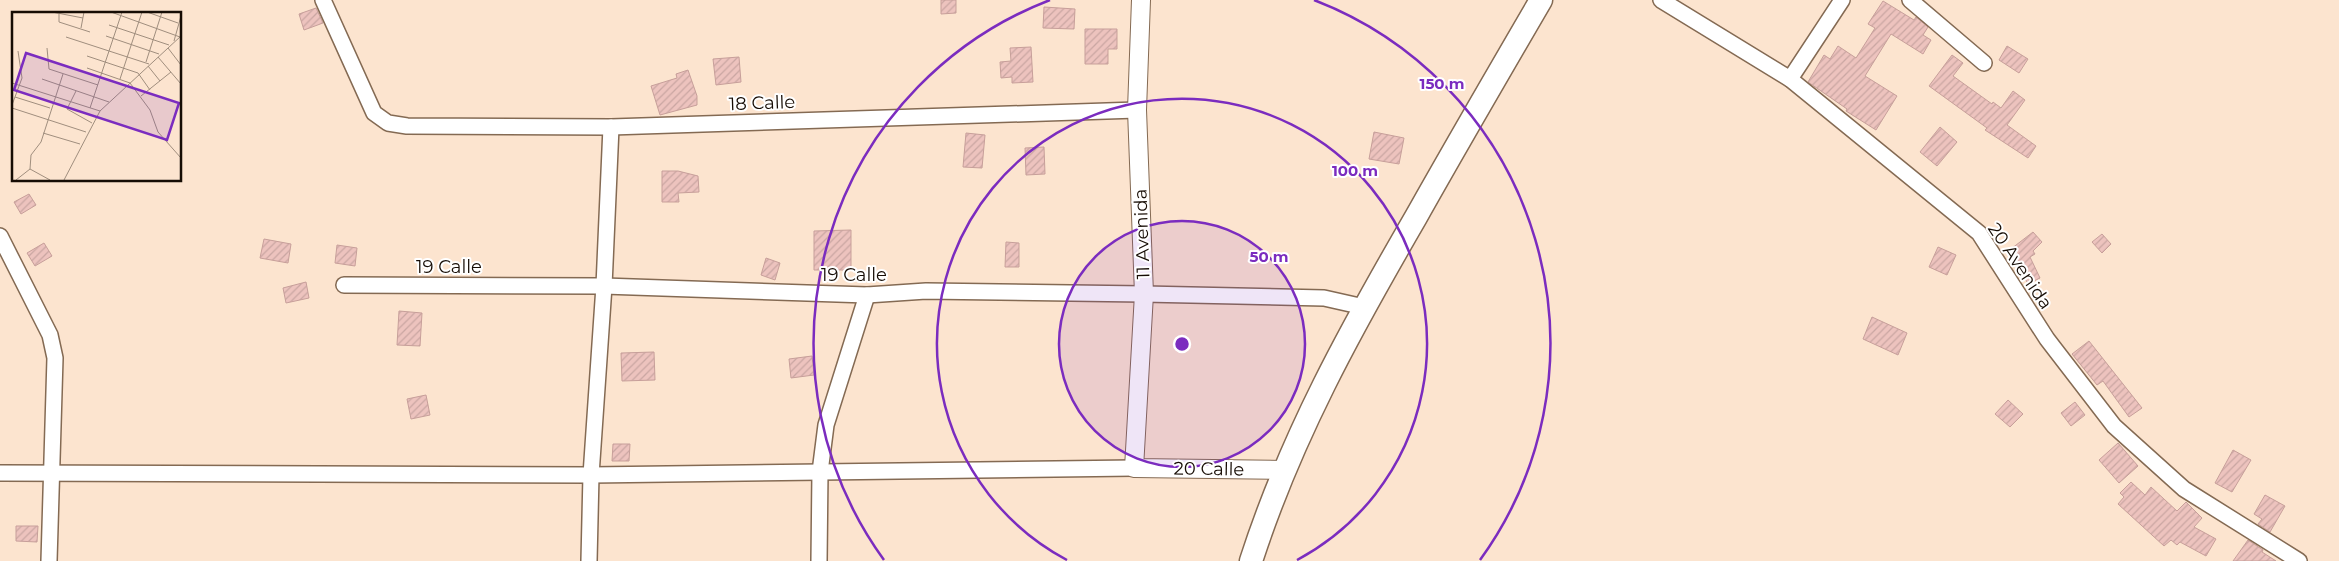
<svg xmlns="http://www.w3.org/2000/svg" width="2339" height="561" font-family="Montserrat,sans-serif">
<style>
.building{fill:url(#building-hatch);stroke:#c79f9a}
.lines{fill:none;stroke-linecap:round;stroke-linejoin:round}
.minor-casing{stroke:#846a53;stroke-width:18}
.tertiary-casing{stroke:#846a53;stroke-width:20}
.primary-casing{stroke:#846a53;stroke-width:25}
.minor{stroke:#fff;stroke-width:15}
.tertiary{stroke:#fff;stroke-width:18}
.primary{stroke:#fff;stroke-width:22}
.ring{fill:none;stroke:#7b2cbf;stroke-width:2.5}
.labels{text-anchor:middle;stroke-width:4;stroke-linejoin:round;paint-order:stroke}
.street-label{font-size:18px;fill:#160c04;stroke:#fff}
.inset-road{fill:none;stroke:#a08e7e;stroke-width:1}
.view{fill:#7b2cbf;fill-opacity:0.15;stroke:#7b2cbf;stroke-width:2.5}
.inset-edge{fill:none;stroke:#160c04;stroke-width:2.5}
.centre{fill:#7b2cbf;stroke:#fff;stroke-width:2.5}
.ring-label{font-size:15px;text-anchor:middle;font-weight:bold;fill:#7b2cbf;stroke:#fff;stroke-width:4;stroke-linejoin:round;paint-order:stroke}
</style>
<defs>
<pattern id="building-hatch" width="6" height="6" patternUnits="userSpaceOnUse" patternTransform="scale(1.25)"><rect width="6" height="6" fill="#edc3be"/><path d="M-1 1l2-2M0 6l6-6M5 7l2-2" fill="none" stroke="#caa6a2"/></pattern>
</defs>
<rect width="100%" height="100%" fill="#fce4cf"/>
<!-- building -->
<g class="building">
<polygon points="941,0 956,0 956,13 941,14"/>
<polygon points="1883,1 1914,20 1916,17 1928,27 1923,35 1931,40 1923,54 1891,34 1865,76 1897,96 1876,130 1846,111 1847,109 1808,82 1824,55 1830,59 1838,46 1856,58 1875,28 1868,24"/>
<polygon points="1044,7 1075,9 1074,29 1043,28"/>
<polygon points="316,8 323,23 304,30 299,14"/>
<polygon points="1085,29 1117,29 1117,49 1108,49 1108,64 1085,64"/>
<polygon points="2007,46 2028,59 2019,73 1999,60"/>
<polygon points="1031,47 1033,82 1012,83 1012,77 1001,78 1000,62 1011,61 1010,48"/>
<polygon points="1952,55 1963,63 1953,76 1992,104 1993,102 2001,108 2013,91 2025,100 2007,125 2036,146 2028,158 1985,130 1987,128 1929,86"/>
<polygon points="739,57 741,82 716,85 713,59"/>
<polygon points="688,70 697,96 697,105 660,115 651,86 677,78 676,74"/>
<polygon points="1940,127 1957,142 1937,166 1920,152"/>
<polygon points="1374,132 1404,138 1399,164 1369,159"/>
<polygon points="966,133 985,135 982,168 963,167"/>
<polygon points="1044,147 1045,174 1026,175 1025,148"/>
<polygon points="662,171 678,171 698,176 699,192 678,193 679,202 662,202"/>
<polygon points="29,194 36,205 21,214 14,202"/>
<polygon points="851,230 851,270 814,270 814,231"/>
<polygon points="2033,232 2042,242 2033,251 2035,254 2030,257 2040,278 2028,284 2018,265 2007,252"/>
<polygon points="2102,234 2111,244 2102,253 2092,242"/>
<polygon points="264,239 291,244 288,263 260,258"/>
<polygon points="1006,242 1019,243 1019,267 1005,267"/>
<polygon points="44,243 52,256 35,266 27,253"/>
<polygon points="337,245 357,248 355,266 335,263"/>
<polygon points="1938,247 1956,255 1947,275 1929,267"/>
<polygon points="766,258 780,263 775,280 761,275"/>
<polygon points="306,282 309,298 286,303 283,288"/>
<polygon points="399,311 422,313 420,346 397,345"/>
<polygon points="1872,317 1907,333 1898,355 1863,339"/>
<polygon points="2089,341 2142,408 2129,417 2103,381 2097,385 2072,354"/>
<polygon points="654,352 655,380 622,381 621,353"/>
<polygon points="812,356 814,375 791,378 789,359"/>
<polygon points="426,395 430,415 411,419 407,399"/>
<polygon points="2008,400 2023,414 2010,427 1995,414"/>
<polygon points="2075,402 2085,415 2071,426 2061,413"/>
<polygon points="2118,443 2138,466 2119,483 2099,460"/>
<polygon points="613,444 630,444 629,461 612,461"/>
<polygon points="2233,450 2251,460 2232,492 2215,483"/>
<polygon points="2131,482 2145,495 2151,487 2177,511 2186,502 2202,518 2194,527 2216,539 2206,556 2180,542 2177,545 2171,540 2164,546 2118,504 2124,497 2120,493"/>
<polygon points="2265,495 2285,506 2270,532 2258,524 2262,519 2254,514"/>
<polygon points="16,526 38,526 37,542 16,541"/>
<polygon points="2248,540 2263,550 2262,552 2276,561 2233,561"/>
</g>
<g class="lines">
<defs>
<g id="minor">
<polyline points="323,0 374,113 388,123 407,126 611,127 1137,110"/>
<polyline points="1661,0 1790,79 1979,233 2047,339 2114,426 2184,489 2299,561"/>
<polyline points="1910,0 1984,63"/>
<polyline points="1790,79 1842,0"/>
<polyline points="0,236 50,335 55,358 49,561"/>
<polyline points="344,285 604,286 867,295 926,291 1144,294 1324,298 1364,307"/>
<polyline points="0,473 591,475 1134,468"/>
<polyline points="589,561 591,475 604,286 611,127"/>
<polyline points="819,561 820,472 826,425 867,295"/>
</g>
<polyline id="tertiary" points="1141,0 1137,110 1144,294 1134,468 1284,470"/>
<path id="primary" d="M 1251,561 C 1291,437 1351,329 1416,217 C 1457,144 1499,72 1541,0"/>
</defs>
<!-- minor casing -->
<use href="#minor" class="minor-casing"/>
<!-- tertiary casing -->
<use href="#tertiary" class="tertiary-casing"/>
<!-- primary casing -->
<use href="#primary" class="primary-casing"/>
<!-- minor -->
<use href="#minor" class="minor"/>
<!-- tertiary -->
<use href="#tertiary" class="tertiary"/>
<!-- primary -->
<use href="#primary" class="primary"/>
</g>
<!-- distance rings -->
<circle cx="1182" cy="344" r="123" fill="#7b2cbf" fill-opacity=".12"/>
<g class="ring">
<circle cx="1182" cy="344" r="123"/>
<path d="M1067 560A245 245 0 1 1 1297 560"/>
<path d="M884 560A368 368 0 0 1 1050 0M1314 0A368 368 0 0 1 1480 560"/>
</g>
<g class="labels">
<!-- street labels -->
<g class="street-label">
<text transform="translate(762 103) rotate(-2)" y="6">18 Calle</text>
<text transform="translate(1142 234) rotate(-92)" y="6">11 Avenida</text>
<text transform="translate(2020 266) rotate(56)" y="6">20 Avenida</text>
<text x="449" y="273">19 Calle</text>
<text x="854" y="281">19 Calle</text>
<text transform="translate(1209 469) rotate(1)" y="6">20 Calle</text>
</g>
</g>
<!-- overview -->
<g transform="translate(12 12)">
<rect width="169" height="169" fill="#fce4cf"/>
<path class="inset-road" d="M 40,0 L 71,6M 99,0 L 168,25M 135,0 L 166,11M 47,2 L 47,10 L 78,20M 97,13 L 157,33M 69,16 L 72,0M 94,24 L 147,42M 54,25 L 137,52M 162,29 L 169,4M 35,36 L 37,57 L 86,73M 156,36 L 169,53M 75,44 L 126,61 L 138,78M 146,45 L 169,72M 134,50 L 150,0M 136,54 L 148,69M 75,56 L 118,71 L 138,98 L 146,120 L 169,146M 30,67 L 97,90M 108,67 L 130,0M 0,71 L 88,99M 64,79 L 55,97 L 80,111M 129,84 L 159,60M 3,85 L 38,96M 0,93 L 10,66 L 6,39M 0,96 L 74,120M 78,96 L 110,0M 31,121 L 68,132M 18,157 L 19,143 L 29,130 L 51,62M 4,168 L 18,157 L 38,168M 52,168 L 88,99 L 169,24"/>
<path class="view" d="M 14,41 L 167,91 L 155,128 L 2,78 Z"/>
<rect width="169" height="169" class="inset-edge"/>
</g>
<circle cx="1182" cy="344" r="8" class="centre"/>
<g class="ring-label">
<text x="1442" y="89">150 m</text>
<text x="1355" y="176">100 m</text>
<text x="1269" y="262">50 m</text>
</g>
</svg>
